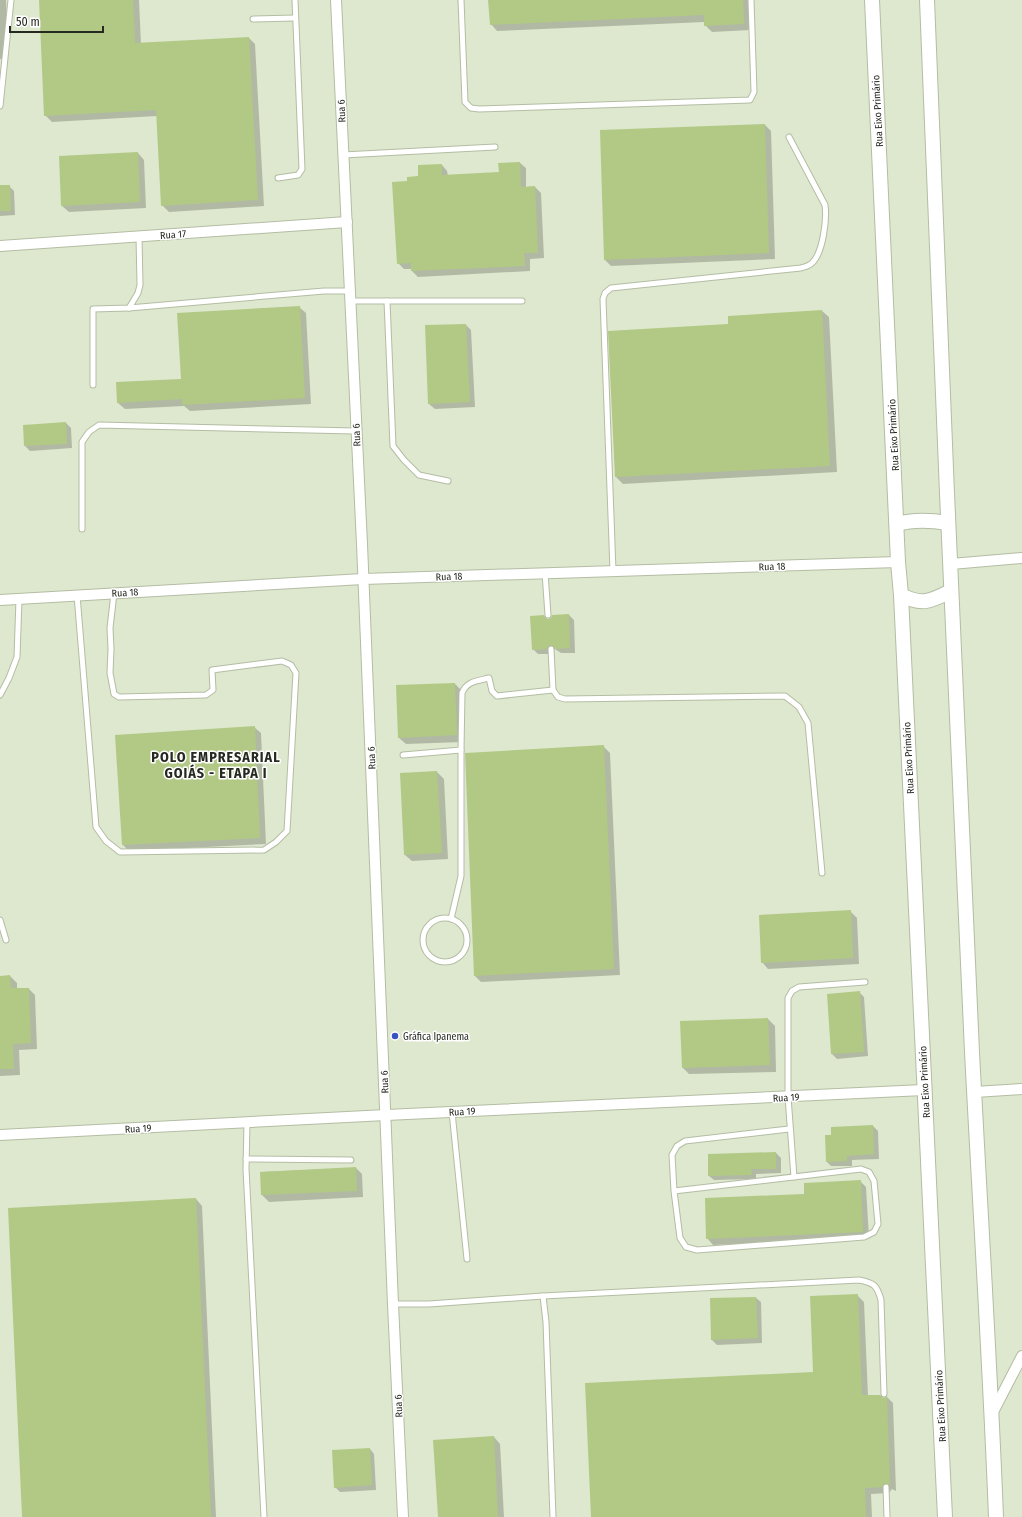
<svg xmlns="http://www.w3.org/2000/svg" width="1022" height="1517" font-family="'Fira Sans Condensed',sans-serif">
<style>
.shadow{fill:#0003}
.building{fill:#b2c986}
.lines{fill:none;stroke-linecap:round;stroke-linejoin:round}
.lane-casing{stroke:#b4bda4;stroke-width:7}
.street-casing{stroke:#b4bda4;stroke-width:12}
.secondary-casing{stroke:#b4bda4;stroke-width:16}
.lane{stroke:#fff;stroke-width:5}
.street{stroke:#fff;stroke-width:10}
.secondary{stroke:#fff;stroke-width:14}
.poi-dot{fill:#3851c3;stroke:#fff;stroke-width:1.5}
.labels{text-anchor:middle;stroke-width:3;stroke-linejoin:round;paint-order:stroke}
.street-label{font-size:10px;fill:#262920;stroke:#fff}
.poi-label{font-size:10px;fill:#262920;stroke:#fff;text-anchor:start}
.district-label{font-size:14px;font-weight:bold;letter-spacing:1px;fill:#262920;stroke:#fff}
</style>
<rect width="100%" height="100%" fill="#dee8ce"/>
<!-- shadow -->
<g class="shadow">
<polygon points="0,0 6,0 8,58 0,59"/>
<polygon points="40,0 139,0 141,44 249,38 255,44 264,206 169,212 162,205 157,116 52,122 45,115"/>
<polygon points="489,0 748,0 750,30 712,32 705,25 705,22 497,31 491,24"/>
<polygon points="765,125 771,131 775,259 611,266 605,260"/>
<polygon points="138,153 144,160 146,208 69,212 62,206"/>
<polygon points="520,163 526,168 526,187 535,187 541,193 544,258 530,259 530,271 418,277 412,271 412,269 404,269 398,263 408,182 442,165 447,171 448,176 500,173"/>
<polygon points="0,186 9,186 14,191 15,215 0,216"/>
<polygon points="299,307 306,313 311,404 190,411 184,406 125,409 118,403 182,380"/>
<polygon points="822,311 829,317 837,472 623,484 616,477 609,332 729,325"/>
<polygon points="466,325 471,330 475,407 435,409 429,404"/>
<polygon points="66,423 71,428 72,448 30,451 25,446"/>
<polygon points="569,615 574,620 575,653 561,653 555,649 552,654 538,654 533,649 544,616 548,620"/>
<polygon points="455,684 461,690 463,742 406,744 399,738"/>
<polygon points="254,727 261,733 266,844 129,851 123,845"/>
<polygon points="603,746 610,753 620,975 481,982 475,976"/>
<polygon points="437,772 444,779 448,859 412,861 405,855"/>
<polygon points="850,911 857,918 859,964 768,969 762,962"/>
<polygon points="10,976 17,983 17,989 29,989 35,995 37,1049 19,1050 20,1075 0,1076 0,977"/>
<polygon points="859,992 864,997 868,1056 837,1059 832,1054"/>
<polygon points="768,1019 775,1026 776,1072 689,1074 683,1068 681,1022"/>
<polygon points="873,1126 878,1131 879,1159 852,1160 852,1166 831,1166 827,1162"/>
<polygon points="776,1153 781,1158 781,1173 756,1174 756,1179 714,1180 709,1176"/>
<polygon points="356,1168 362,1174 363,1197 269,1202 262,1195 261,1172"/>
<polygon points="860,1181 866,1187 869,1238 713,1245 707,1238 805,1195"/>
<polygon points="196,1199 202,1206 216,1517 23,1517"/>
<polygon points="857,1295 864,1302 868,1396 884,1399 887,1397 893,1403 896,1491 892,1489 889,1493 871,1494 872,1517 592,1517 814,1373"/>
<polygon points="756,1298 761,1302 762,1343 717,1345 712,1340"/>
<polygon points="494,1437 500,1444 504,1517 439,1517"/>
<polygon points="370,1449 374,1454 376,1490 340,1492 335,1487"/>
</g>
<!-- building -->
<g class="building">
<polygon points="39,0 133,0 135,43 249,37 258,200 161,206 156,110 44,116"/>
<polygon points="488,0 743,0 744,24 704,26 704,15 490,25"/>
<polygon points="765,124 769,253 604,260 600,130"/>
<polygon points="138,152 140,202 61,206 59,156"/>
<polygon points="520,162 521,187 535,186 538,253 524,253 525,266 411,271 411,263 397,264 392,182 407,181 407,177 418,176 418,165 442,164 442,175 499,172 498,163"/>
<polygon points="0,185 10,185 11,211 0,211"/>
<polygon points="300,306 305,398 182,405 182,399 117,403 116,382 181,379 177,313"/>
<polygon points="822,310 830,466 615,477 608,331 728,324 728,316"/>
<polygon points="466,324 470,402 428,404 425,325"/>
<polygon points="66,422 67,444 24,446 23,425"/>
<polygon points="569,614 570,648 555,649 553,646 550,645 547,649 532,650 530,616 544,615 545,618 548,619 551,618 552,615"/>
<polygon points="455,683 457,735 398,738 396,685"/>
<polygon points="255,726 260,838 122,845 115,735"/>
<polygon points="604,745 614,969 474,976 465,753"/>
<polygon points="437,771 442,853 404,855 400,773"/>
<polygon points="851,910 853,958 761,963 759,915"/>
<polygon points="10,975 11,988 29,988 31,1043 13,1044 14,1069 0,1069 0,976"/>
<polygon points="860,991 864,1052 831,1054 827,994"/>
<polygon points="768,1018 770,1065 682,1068 680,1021"/>
<polygon points="873,1125 874,1154 847,1156 847,1161 826,1162 825,1135 831,1135 831,1127"/>
<polygon points="776,1152 776,1169 751,1169 752,1175 708,1176 708,1154"/>
<polygon points="356,1167 357,1191 261,1195 260,1172"/>
<polygon points="861,1180 863,1232 706,1239 705,1198 804,1194 804,1183"/>
<polygon points="196,1198 211,1517 22,1517 8,1208"/>
<polygon points="858,1294 862,1395 880,1395 884,1398 887,1396 890,1486 885,1483 882,1487 865,1488 866,1517 591,1517 585,1383 813,1372 810,1296"/>
<polygon points="756,1297 758,1338 711,1340 710,1298"/>
<polygon points="494,1436 498,1517 438,1517 433,1440"/>
<polygon points="370,1448 372,1485 334,1488 332,1450"/>
</g>
<g class="lines">
<defs>
<g id="lane">
<polyline points="461,0 465,102 471,108 479,109 750,100 754,92 751,0"/>
<polyline points="253,19 295,18"/>
<polyline points="0,106 11,0"/>
<polyline points="343,155 495,147"/>
<polyline points="278,178 298,175 302,169 295,0"/>
<polyline points="350,301 522,301"/>
<polyline points="387,301 393,446 404,460 419,475 448,481"/>
<polyline points="129,308 138,293 140,285 139,236"/>
<polyline points="93,385 93,309 129,308 324,291 350,291"/>
<polyline points="82,529 82,442 89,432 99,425 355,431"/>
<path d="M 613,571 L 603,299 L 605,293 L 611,288 L 801,268 C 804,267 809,266 812,263 C 823,253 827,219 825,205 L 789,137"/>
<polyline points="545,573 548,615"/>
<polyline points="77,595 96,827 106,841 120,852 264,850 276,842 287,831 296,673 291,665 282,661 212,670 213,690 206,695 119,697 114,694 110,673 111,649 110,628 114,593"/>
<polyline points="551,649 553,690 558,697 565,699 785,696 799,707 808,723 822,873"/>
<polyline points="0,695 9,678 17,657 19,599"/>
<path d="M 403,755 L 461,750 L 462,693 C 467,681 477,681 489,678 L 492,691 L 497,696 L 553,690"/>
<circle cx="445" cy="940" r="22"/>
<polyline points="451,919 461,876 461,750"/>
<polyline points="0,920 6,940"/>
<polyline points="452,1112 467,1259"/>
<polyline points="247,1122 246,1169 264,1517"/>
<polyline points="246,1159 351,1160"/>
<polyline points="794,1177 788,1097 788,998 792,991 799,987 865,982"/>
<polyline points="674,1191 861,1169 869,1172 874,1181 878,1224 874,1232 864,1237 697,1250 686,1247 680,1238 674,1191 672,1155 677,1146 685,1141 789,1129"/>
<path d="M 543,1296 L 859,1280 C 874,1283 877,1285 881,1300 L 884,1394"/>
<polyline points="393,1304 429,1304 543,1296 546,1322 553,1517"/>
<polyline points="886,1487 887,1517"/>
</g>
<g id="street">
<polyline points="336,0 362,544 393,1304 403,1517"/>
<polyline points="0,246 347,222"/>
<polyline points="951,564 1022,558"/>
<polyline points="0,600 363,579 898,562"/>
<polyline points="975,1092 1022,1089"/>
<polyline points="0,1135 386,1115 924,1090"/>
<polyline points="992,1414 1022,1356"/>
</g>
<g id="secondary">
<polyline points="872,0 898,562 901,595 945,1517"/>
<path d="M 927,0 C 941,351 955,701 972,1052 C 980,1207 990,1362 996,1517"/>
<path d="M 897,524 C 914,519 930,520 948,523"/>
<path d="M 901,595 C 922,606 931,601 951,591"/>
</g>
</defs>
<!-- lane casing -->
<use href="#lane" class="lane-casing"/>
<!-- street casing -->
<use href="#street" class="street-casing"/>
<!-- secondary casing -->
<use href="#secondary" class="secondary-casing"/>
<!-- lane -->
<use href="#lane" class="lane"/>
<!-- street -->
<use href="#street" class="street"/>
<!-- secondary -->
<use href="#secondary" class="secondary"/>
</g>
<!-- markers -->
<circle class="poi-dot" cx="395" cy="1036" r="4"/>
<g class="labels">
<!-- street labels -->
<g class="street-label">
<text transform="translate(341 111) rotate(-93)" y="4">Rua 6</text>
<text transform="translate(877 111) rotate(-93)" y="4">Rua Eixo Primário</text>
<text transform="translate(173 234) rotate(-4)" y="4">Rua 17</text>
<text transform="translate(356 435) rotate(-93)" y="4">Rua 6</text>
<text transform="translate(893 435) rotate(-93)" y="4">Rua Eixo Primário</text>
<text transform="translate(772 566) rotate(-2)" y="4">Rua 18</text>
<text transform="translate(449 576) rotate(-2)" y="4">Rua 18</text>
<text transform="translate(125 592) rotate(-3)" y="4">Rua 18</text>
<text transform="translate(371 758) rotate(-92)" y="4">Rua 6</text>
<text transform="translate(908 758) rotate(-93)" y="4">Rua Eixo Primário</text>
<text transform="translate(384 1082) rotate(-92)" y="4">Rua 6</text>
<text transform="translate(924 1082) rotate(-93)" y="4">Rua Eixo Primário</text>
<text transform="translate(786 1097) rotate(-3)" y="4">Rua 19</text>
<text transform="translate(462 1111) rotate(-3)" y="4">Rua 19</text>
<text transform="translate(138 1128) rotate(-3)" y="4">Rua 19</text>
<text transform="translate(398 1406) rotate(-93)" y="4">Rua 6</text>
<text transform="translate(940 1406) rotate(-93)" y="4">Rua Eixo Primário</text>
</g>
<!-- poi labels -->
<g class="poi-label">
<text x="403" y="1040">Gráfica Ipanema</text>
</g>
<!-- district labels -->
<g class="district-label">
<text x="216" y="762">POLO EMPRESARIAL<tspan x="216" dy="16">GOIÁS - ETAPA I</tspan></text>
</g>
</g>
<!-- scale -->
<path d="M10 26v6h93v-6" fill="none" stroke="#262920" stroke-width="2"/>
<text x="16" y="26" font-size="12" fill="#262920" stroke="#ffffff" stroke-width="3" paint-order="stroke">50 m</text>
</svg>
